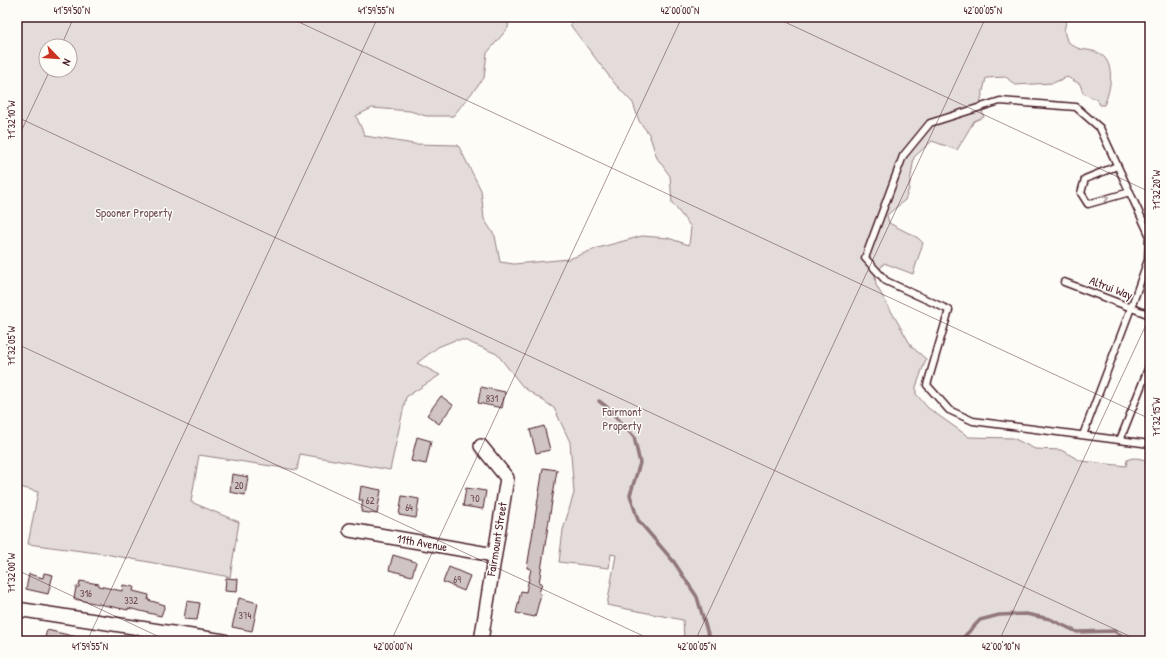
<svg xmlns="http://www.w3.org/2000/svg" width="1167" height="658" font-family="'Patrick Hand',sans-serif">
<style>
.green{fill:#e3dcda;stroke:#967e82;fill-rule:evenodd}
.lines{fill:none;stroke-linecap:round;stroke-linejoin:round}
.stream{stroke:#91777b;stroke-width:3.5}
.building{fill:#d0c5c4;stroke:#4a1f2b}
.service-casing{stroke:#4a1f2b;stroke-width:9}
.minor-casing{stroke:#4a1f2b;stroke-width:16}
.service{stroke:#fdfcf7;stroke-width:6}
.minor{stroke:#fdfcf7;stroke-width:13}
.oneway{stroke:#ac999b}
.ticks{fill:none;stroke:#4a1f2b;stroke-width:1;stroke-opacity:0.45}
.labels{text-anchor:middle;stroke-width:3;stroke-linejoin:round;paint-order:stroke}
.number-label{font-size:10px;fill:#6c4851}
.park-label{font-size:12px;fill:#704e57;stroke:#fdfcf7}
.street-label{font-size:12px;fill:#4a1f2b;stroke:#fdfcf7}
.neatline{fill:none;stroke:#4a1f2b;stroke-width:1.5}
.ticks-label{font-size:10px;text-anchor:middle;fill:#4a1f2b}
</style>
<rect width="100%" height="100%" fill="#fdfcf7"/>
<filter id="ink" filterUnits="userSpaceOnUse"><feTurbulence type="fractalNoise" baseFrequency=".025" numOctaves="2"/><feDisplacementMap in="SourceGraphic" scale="8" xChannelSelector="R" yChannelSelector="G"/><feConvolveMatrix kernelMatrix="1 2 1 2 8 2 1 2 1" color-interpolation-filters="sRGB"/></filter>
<g filter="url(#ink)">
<!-- green -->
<path class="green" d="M 17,17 L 509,17 L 508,28 L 487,53 L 484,78 L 453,116 L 426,116 L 410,111 L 372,108 L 356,116 L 365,136 L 414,144 L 458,145 L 481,190 L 484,219 L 495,236 L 500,262 L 514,264 L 569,259 L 598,248 L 642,236 L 668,238 L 689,245 L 691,227 L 672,203 L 670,176 L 657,158 L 649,134 L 639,121 L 633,103 L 615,84 L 571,26 L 570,17 L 1067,17 L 1064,31 L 1067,41 C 1071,44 1076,48 1080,49 C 1085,50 1091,50 1096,52 C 1117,59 1111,90 1104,105 L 1100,105 L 1097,100 L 1083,93 L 1080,84 L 1067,77 L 1053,83 L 1015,85 L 1006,77 L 986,78 L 980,104 L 984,117 L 974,121 L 957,150 L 932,141 L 914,157 L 909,189 L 905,200 L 887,215 L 889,223 L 918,238 L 923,243 L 913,274 L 884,263 L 875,276 L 876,285 L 912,347 L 926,359 L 916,387 L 916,394 L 928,408 L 969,437 L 1013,438 L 1035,449 L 1061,450 L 1081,461 L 1126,466 L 1127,460 C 1133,456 1144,459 1150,462 L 1150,641 L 684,641 L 683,620 L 607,605 L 616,555 L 611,554 L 609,568 L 559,562 L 563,530 L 574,493 L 570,442 L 554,408 L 523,387 L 497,354 L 464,340 L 455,340 L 438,347 L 417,363 L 440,375 L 406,397 L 390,470 L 300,454 L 297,470 L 199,455 L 191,502 L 239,522 L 230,577 L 105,554 L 28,544 L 38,492 L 17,486 ZM 46,46 L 70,46 L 70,70 L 46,70 Z"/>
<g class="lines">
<!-- stream -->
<g class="stream">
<polyline points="599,401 608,408 634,437 640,463 630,495 638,520 674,562 697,597 707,631 712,641"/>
<polyline points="960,641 980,620 999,615 1026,614 1050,619 1077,632 1114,631 1131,641"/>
</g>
</g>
<!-- building -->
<g class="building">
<polygon points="481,387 505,392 502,408 478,403"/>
<polygon points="441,396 453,405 439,424 427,415"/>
<polygon points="544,426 550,450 536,453 530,430"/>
<polygon points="417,437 431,441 426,464 411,461"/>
<polygon points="543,468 557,470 539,583 542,583 539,593 541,594 535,617 516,613 521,591 526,592 531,569 527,568"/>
<polygon points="232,474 248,477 245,495 230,492"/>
<polygon points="361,486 381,490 377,514 361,512 363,500 359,500"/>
<polygon points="466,488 486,491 483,509 463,506"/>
<polygon points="402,496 419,499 416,518 399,515"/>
<polygon points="393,555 416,562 412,576 389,570"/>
<polygon points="449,567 470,576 464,591 443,582"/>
<polygon points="44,573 53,575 48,594 26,589 29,574 43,578"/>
<polygon points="226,578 238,579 237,592 225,591"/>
<polygon points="80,581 99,584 99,586 122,591 123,585 134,587 133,591 149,595 148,600 165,605 161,616 128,608 128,610 74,599 76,587 79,587"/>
<polygon points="239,598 258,603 252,631 232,627"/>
<polygon points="187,601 200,603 197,620 184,619"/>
<polygon points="47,630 77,637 76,641 44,641"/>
</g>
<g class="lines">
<defs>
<g id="service">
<polyline points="1117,166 1085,179 1081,193 1088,204 1130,192"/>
<polyline points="1064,282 1150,315"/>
<polyline points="1083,435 1131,308 1148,260 1149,234 1100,128 1076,107 1000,101 930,123 903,156 865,258 886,281 949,310 927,385 949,410 973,421 1150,444"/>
<polyline points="1120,440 1150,364"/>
</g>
<g id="minor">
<polyline points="350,530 494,555"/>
<polyline points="17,609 224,641"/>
<polyline points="481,641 507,478 481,446"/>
</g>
</defs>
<!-- service casing -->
<use href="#service" class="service-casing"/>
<!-- minor casing -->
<use href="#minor" class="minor-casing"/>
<!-- service -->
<use href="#service" class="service"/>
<!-- minor -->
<use href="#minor" class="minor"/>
</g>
<!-- one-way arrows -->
<defs><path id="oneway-chevron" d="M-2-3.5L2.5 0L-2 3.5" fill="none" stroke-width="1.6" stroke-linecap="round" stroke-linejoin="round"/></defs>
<use class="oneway" href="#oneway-chevron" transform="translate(1106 198) rotate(-16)"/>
</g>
<!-- ticks -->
<path class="ticks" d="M 288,17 L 1150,419M 774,17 L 1150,192M 61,46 L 74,17M 17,117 L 1140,641M 17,140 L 50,70M 17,344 L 654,641M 17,570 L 168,641M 87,641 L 378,17M 391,641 L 682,17M 695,641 L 986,17M 999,641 L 1150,316"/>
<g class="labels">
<!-- number labels -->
<g class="number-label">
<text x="492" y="402">831</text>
<text x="239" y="489">20</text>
<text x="475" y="502">70</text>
<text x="370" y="504">62</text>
<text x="409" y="511">64</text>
<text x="457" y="583">69</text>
<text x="86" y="597">316</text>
<text x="131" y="604">332</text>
<text x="245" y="619">374</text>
</g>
<!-- park labels -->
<g class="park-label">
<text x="134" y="217">Spooner Property</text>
<text x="622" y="416">Fairmont<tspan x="622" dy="14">Property</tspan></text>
</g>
<!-- street labels -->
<g class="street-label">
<text transform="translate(1111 288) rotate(21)" y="4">Altrui Way</text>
<text transform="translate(497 539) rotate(-81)" y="4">Fairmount Street</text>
<text transform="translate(422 543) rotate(10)" y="4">11th Avenue</text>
</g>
</g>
<!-- margin -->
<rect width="1167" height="658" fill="none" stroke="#fdfcf7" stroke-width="44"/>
<!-- north arrow -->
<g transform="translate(58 58) rotate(115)"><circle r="19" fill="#fdfcf7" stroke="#b5a4a5"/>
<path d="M0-3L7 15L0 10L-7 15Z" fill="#c8321e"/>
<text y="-6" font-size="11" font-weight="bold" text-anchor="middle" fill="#4a1f2b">N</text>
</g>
<rect x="22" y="22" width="1123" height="614" class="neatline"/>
<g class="ticks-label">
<text x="72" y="14">41°59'50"N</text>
<text x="376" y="14">41°59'55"N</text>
<text x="680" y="14">42°00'00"N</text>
<text x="983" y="14">42°00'05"N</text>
<text transform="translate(11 120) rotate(-90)" y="4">71°32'10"W</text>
<text transform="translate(1156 190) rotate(-90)" y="4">71°32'20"W</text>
<text transform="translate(11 346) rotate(-90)" y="4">71°32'05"W</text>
<text transform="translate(1156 417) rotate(-90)" y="4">71°32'15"W</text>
<text transform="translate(11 573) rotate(-90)" y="4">71°32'00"W</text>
<text x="90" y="650">41°59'55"N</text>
<text x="393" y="650">42°00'00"N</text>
<text x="697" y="650">42°00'05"N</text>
<text x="1001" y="650">42°00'10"N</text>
</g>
</svg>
